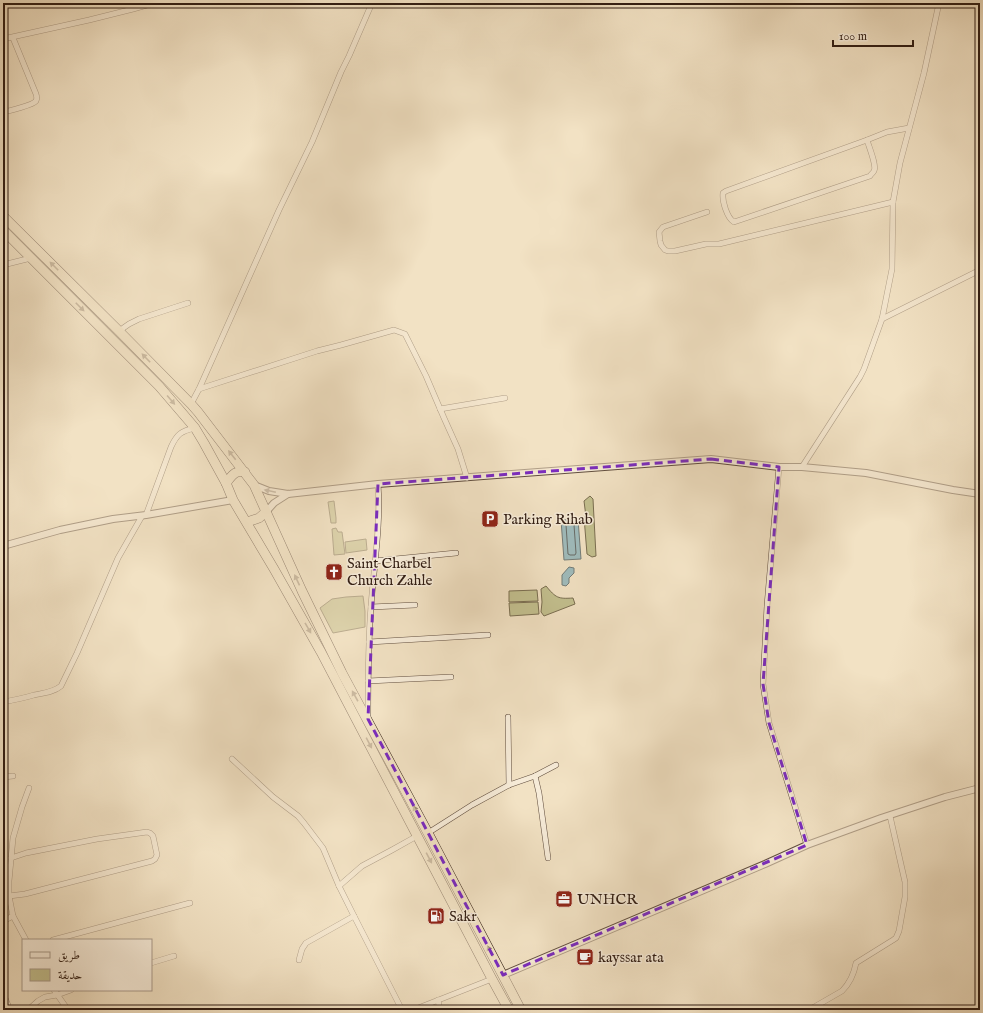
<svg xmlns="http://www.w3.org/2000/svg" width="983" height="1013" font-family="'IM FELL English',Amiri,serif">
<style>
.green{fill:#c3c08f;stroke:#7a6e51}
.water{fill:#9fbcbd;stroke:#737c79}
.lines{fill:none;stroke-linecap:round;stroke-linejoin:round}
.shore{stroke:#686c68;stroke-width:1}
.minor-casing{stroke:#614e3f;stroke-width:6}
.tertiary-casing{stroke:#614e3f;stroke-width:8}
.secondary-casing{stroke:#311d13;stroke-width:8}
.trunk-casing{stroke:#311d13;stroke-width:10}
.minor{stroke:#f7ecd9;stroke-width:5}
.tertiary{stroke:#f7ecd9;stroke-width:6}
.secondary{stroke:#f7ecd9;stroke-width:7}
.trunk{stroke:#f2e2c4;stroke-width:9}
.oneway{fill:#9b8974}
.oneway2{fill:#9e8f80}
.marked{fill:none;stroke:#7b2cbf;stroke-width:3;stroke-dasharray:8 5;stroke-linejoin:round}
.labels{text-anchor:middle;stroke-width:3;stroke-linejoin:round;paint-order:stroke}
.poi-label{font-size:15px;fill:#311d13;stroke:#f7ecd9;text-anchor:start}
</style>
<rect width="100%" height="100%" fill="#f2e2c4"/>
<filter id="stains"><feTurbulence type="fractalNoise" baseFrequency=".005" numOctaves="4"/><feColorMatrix values="0 0 0 0 .2 0 0 0 0 .09 0 0 0 0 .02 0 0 0 .5 -.17"/></filter>
<radialGradient id="worn" r=".72"><stop offset=".6" stop-color="#630" stop-opacity="0"/><stop offset="1" stop-color="#630" stop-opacity=".3"/></radialGradient>
<!-- green -->
<g class="green">
<polygon points="590,496 593,499 596,556 592,557 587,554 584,517 586,517 584,501"/>
<polygon points="334,501 336,518 336,523 331,523 328,502"/>
<polygon points="336,528 338,532 342,532 345,554 334,555 332,529"/>
<polygon points="366,539 367,550 346,553 345,542"/>
<path d="M 546,586 C 556,598 558,599 573,598 L 575,604 L 544,616 L 541,612 L 542,602 L 541,589 Z"/>
<polygon points="537,590 538,601 509,602 509,591"/>
<polygon points="363,596 365,611 365,627 333,633 320,608 332,599 346,597"/>
<polygon points="538,602 539,614 510,616 509,603"/>
</g>
<!-- water -->
<g class="water">
<polygon points="578,519 581,559 564,560 561,520"/>
<polygon points="569,567 574,568 574,573 569,578 569,583 566,586 562,585 562,575"/>
</g>
<g class="lines">
<!-- shore -->
<polygon class="shore" points="573,523 574,525 576,553 575,555 570,555 568,554 566,525 567,524"/>
<defs>
<g id="minor">
<polyline points="3,39 89,20 133,9 154,3"/>
<path d="M 3,112 C 9,111 33,105 36,101 C 37,99 37,97 36,94 L 13,38"/>
<path d="M 867,140 C 869,147 877,166 874,171 C 873,173 871,174 870,176 L 734,222 C 727,218 722,201 723,193 L 726,191 Z"/>
<polyline points="867,140 887,132 909,128"/>
<polyline points="707,212 663,227 659,232 660,241 661,245 665,250 668,251 675,251 706,244 719,244 893,202"/>
<polyline points="3,265 31,258"/>
<polyline points="882,319 980,270"/>
<polyline points="119,331 129,324 139,319 188,303"/>
<polyline points="199,389 317,351 341,345 394,330 405,334 426,376 444,418 458,449 467,478"/>
<polyline points="191,404 199,389 279,210 312,142 341,72 349,56 372,3"/>
<polyline points="440,409 505,398"/>
<polyline points="779,467 767,606 763,684 769,723 807,845"/>
<polyline points="802,467 860,377 864,369 882,319 892,269 893,202 900,163 924,73 939,3"/>
<path d="M 146,515 L 171,447 C 177,434 181,431 195,428"/>
<polyline points="375,561 456,553"/>
<polyline points="371,607 415,605"/>
<polyline points="369,642 488,635"/>
<polyline points="368,681 451,677"/>
<path d="M 3,702 C 14,700 24,698 34,695 C 44,693 54,692 61,686 L 77,653 L 118,558 L 142,516"/>
<path d="M 368,716 C 368,680 368,643 371,606 C 374,565 381,525 378,484"/>
<polyline points="508,717 509,785"/>
<polyline points="232,759 273,797 298,816 304,823 323,848 339,886"/>
<polyline points="535,776 539,793 548,858"/>
<polyline points="3,777 13,776"/>
<polyline points="428,833 472,805 509,785 535,776 556,765"/>
<polyline points="9,896 25,894 152,861 155,859 157,855 153,836 150,833 147,832 97,839 26,853 11,858"/>
<polyline points="3,921 13,916"/>
<polyline points="26,940 13,916 9,896 9,881 13,838 22,807 29,788"/>
<polyline points="53,940 190,903"/>
<polyline points="299,960 302,949 306,943 354,916"/>
<polyline points="151,963 174,956"/>
<polyline points="54,990 68,1010"/>
<polyline points="438,1000 440,1010"/>
<polyline points="28,1010 38,1001 45,997 57,995 71,990"/>
<polyline points="402,1010 354,916 339,886 362,866 392,850 417,836"/>
<polyline points="413,1010 492,979"/>
<path d="M 809,1010 L 842,991 C 850,983 854,974 856,963 L 893,940 L 896,938 L 899,931 L 905,897 L 905,882 L 890,816"/>
</g>
<g id="tertiary">
<polyline points="254,485 269,491 288,494 378,484 711,459 779,467 802,467 866,473 953,490 980,494"/>
<polyline points="266,512 274,503 288,494"/>
<polyline points="3,546 60,530 113,519 146,515 233,500"/>
<polyline points="503,975 765,864 807,845 881,818 945,797 980,788"/>
</g>
<polyline id="secondary" points="3,996 9,1010"/>
<g id="trunk">
<polyline points="3,216 119,331 191,404 198,412 254,485 302,591 342,673 428,833 521,1010"/>
<polyline points="3,230 159,386 195,428 204,443 226,483 233,500 274,569 321,652 492,979 509,1010"/>
<path d="M 226,483 C 232,476 234,470 245,472"/>
<polyline points="247,522 259,518 266,512"/>
</g>
</defs>
<!-- minor casing -->
<use href="#minor" class="minor-casing"/>
<!-- tertiary casing -->
<use href="#tertiary" class="tertiary-casing"/>
<!-- secondary casing -->
<use href="#secondary" class="secondary-casing"/>
<!-- trunk casing -->
<use href="#trunk" class="trunk-casing"/>
<!-- minor -->
<use href="#minor" class="minor"/>
<!-- tertiary -->
<use href="#tertiary" class="tertiary"/>
<!-- secondary -->
<use href="#secondary" class="secondary"/>
<!-- trunk -->
<use href="#trunk" class="trunk"/>
</g>
<!-- one-way arrows -->
<defs><path id="oneway-solid" d="M-6-.8H1V-3.2L6.5 0L1 3.2V.8H-6Z"/></defs>
<g class="oneway">
<use href="#oneway-solid" transform="translate(54 266) rotate(-135)"/>
<use href="#oneway-solid" transform="translate(80 307) rotate(45)"/>
<use href="#oneway-solid" transform="translate(146 358) rotate(-134)"/>
<use href="#oneway-solid" transform="translate(171 400) rotate(49)"/>
<use href="#oneway-solid" transform="translate(232 455) rotate(-128)"/>
<use href="#oneway-solid" transform="translate(297 580) rotate(-115)"/>
<use href="#oneway-solid" transform="translate(308 628) rotate(60)"/>
<use href="#oneway-solid" transform="translate(355 696) rotate(-119)"/>
<use href="#oneway-solid" transform="translate(369 743) rotate(62)"/>
<use href="#oneway-solid" transform="translate(416 811) rotate(-118)"/>
<use href="#oneway-solid" transform="translate(429 858) rotate(62)"/>
<use href="#oneway-solid" transform="translate(490 951) rotate(-118)"/>
</g>
<use class="oneway2" href="#oneway-solid" transform="translate(270 491) rotate(-168)"/>
<!-- marked area -->
<path d="M0 0H983V1013H0ZM 711,459 L 779,467 L 763,684 L 769,723 L 807,845 L 503,975 L 368,719 L 378,484 Z" fill="#f2e2c4" fill-opacity=".55" fill-rule="evenodd"/>
<path class="marked" d="M 711,459 L 779,467 L 763,684 L 769,723 L 807,845 L 503,975 L 368,719 L 378,484 Z"/>
<!-- icons -->
<defs>
<symbol id="parking-square" viewBox="-11 -11 22 22"><rect x="-9" y="-9" width="18" height="18" rx="4" fill="#8f2418" stroke="#f7ecd9"/><path d="M-3.5-5.5H1a3.5 3.5 0 0 1 0 7H-1V5.5H-3.5ZM-1-3.4V-.6H.8a1.4 1.4 0 0 0 0-2.8Z" fill="#fff"/></symbol>
<symbol id="church-square" viewBox="-11 -11 22 22"><rect x="-9" y="-9" width="18" height="18" rx="4" fill="#8f2418" stroke="#f7ecd9"/><path d="M-1.2-6h2.4v3.5h3.3v2.4h-3.3V6h-2.4V-.1h-3.3v-2.4h3.3Z" fill="#fff"/></symbol>
<symbol id="office-square" viewBox="-11 -11 22 22"><rect x="-9" y="-9" width="18" height="18" rx="4" fill="#8f2418" stroke="#f7ecd9"/><path d="M-6-3h4V-5.5h4V-3h4V5H-6ZM-1-4.5V-3h2v-1.5ZM-6 0V1H6V0Z" fill="#fff"/></symbol>
<symbol id="fuel-square" viewBox="-11 -11 22 22"><rect x="-9" y="-9" width="18" height="18" rx="4" fill="#8f2418" stroke="#f7ecd9"/><path d="M-5.5-6h7V0h2V4h1.3V-2.5L3-4.5l.8-.8L6-3V5H2.5V1h-1V6h-7ZM-4.2-4.7v3.2H.2V-4.7Z" fill="#fff"/></symbol>
<symbol id="cafe-square" viewBox="-11 -11 22 22"><rect x="-9" y="-9" width="18" height="18" rx="4" fill="#8f2418" stroke="#f7ecd9"/><path d="M-5.5-4.5H6V0H3Q3 3.5 0 3.5H-2.5Q-5.5 3.5-5.5 0ZM3-3.2v2h1.7v-2ZM-6 4.5H4V6H-6Z" fill="#fff"/></symbol>
</defs>
<g fill-rule="evenodd">
<use href="#parking-square" x="480" y="509" width="20" height="20"/>
<use href="#church-square" x="324" y="562" width="20" height="20"/>
<use href="#office-square" x="554" y="889" width="20" height="20"/>
<use href="#fuel-square" x="426" y="906" width="20" height="20"/>
<use href="#cafe-square" x="575" y="947" width="20" height="20"/>
</g>
<g class="labels">
<!-- poi labels -->
<g class="poi-label">
<text x="503" y="524">Parking Rihab</text>
<text x="347" y="568">Saint Charbel<tspan x="347" dy="17">Church Zahle</tspan></text>
<text x="577" y="904">UNHCR</text>
<text x="449" y="921">Sakr</text>
<text x="598" y="962">kayssar ata</text>
</g>
</g>
<!-- margin -->
<rect width="983" height="1013" fill="none" stroke="#f2e2c4" stroke-width="16"/>
<rect x="4" y="4" width="975" height="1005" fill="none" stroke="#311d13" stroke-width="2"/>
<rect x="8" y="8" width="967" height="997" fill="none" stroke="#311d13"/>
<!-- legend -->
<rect x="22" y="939" width="130" height="52" fill="#f7ecd9" stroke="#a8998a"/>
<rect x="30" y="952" width="20" height="6" fill="#f7ecd9" stroke="#a8998a"/>
<text x="58" y="959" font-size="12" fill="#311d13">طريق</text>
<rect x="30" y="969" width="20" height="12" fill="#c3c08f" stroke="#a8998a"/>
<text x="58" y="979" font-size="12" fill="#311d13">حديقة</text>
<!-- scale -->
<path d="M833 40v6h80v-6" fill="none" stroke="#311d13" stroke-width="2"/>
<text x="839" y="40" font-size="12" fill="#311d13" stroke="#f7ecd9" stroke-width="3" paint-order="stroke">100 m</text>
<rect width="100%" height="100%" filter="url(#stains)"/>
<rect width="100%" height="100%" fill="url(#worn)"/>
</svg>
